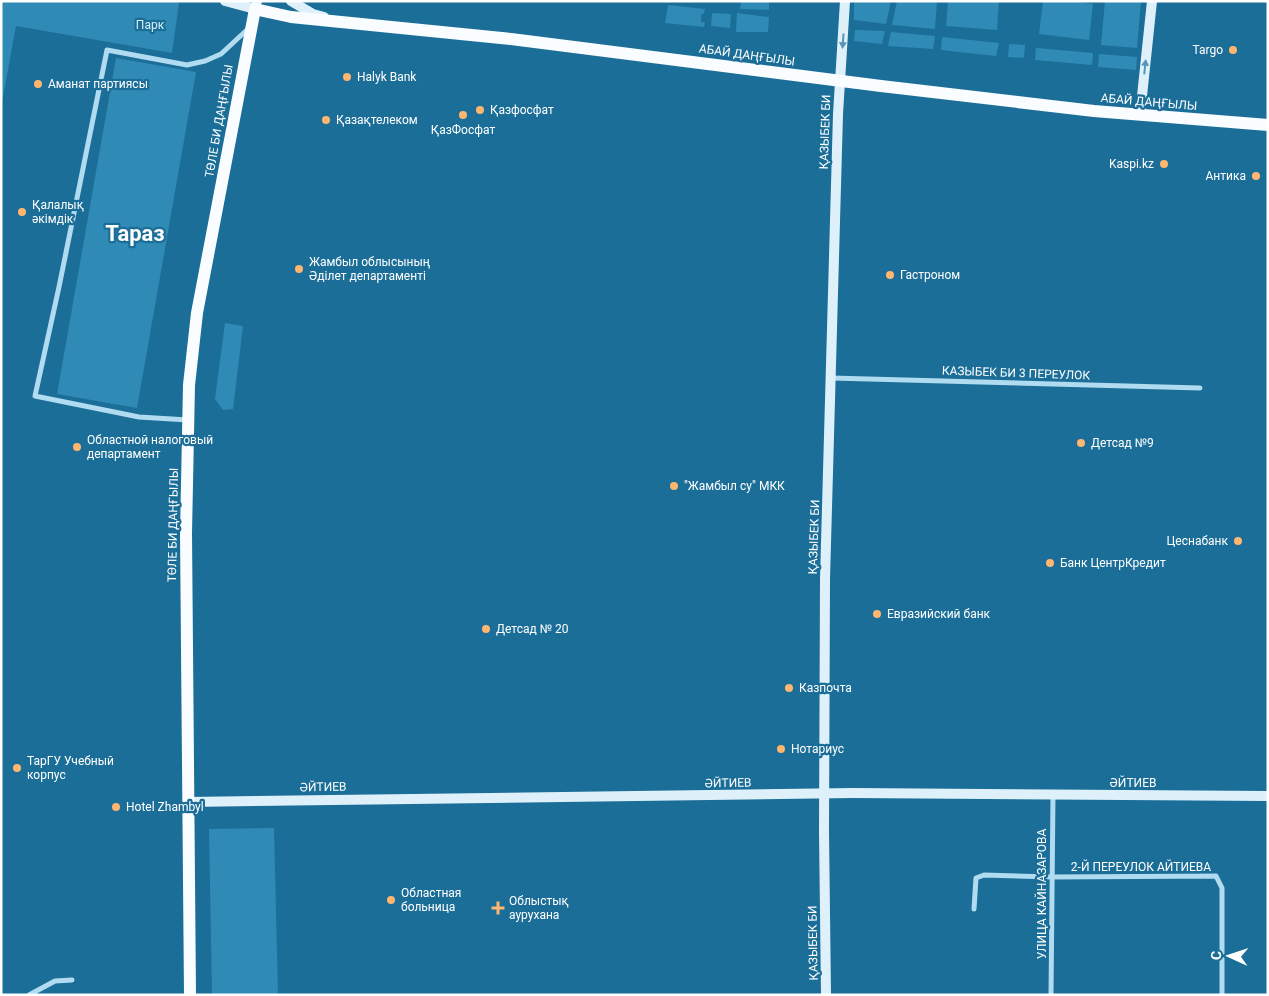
<svg xmlns="http://www.w3.org/2000/svg" width="1269" height="996" font-family="Roboto,sans-serif">
<style>
.green{fill:#2f8ab6}
.lines{fill:none;stroke-linecap:round;stroke-linejoin:round}
.street{stroke:#b0dbf0;stroke-width:5}
.secondary{stroke:#def1fb;stroke-width:10}
.primary{stroke:#f9fdff;stroke-width:12}
.oneway{fill:#5695b6}
.poi-dot{fill:#ffb66f;stroke:#1b6e98;stroke-width:2}
.labels{text-anchor:middle;stroke-width:4.5;stroke-linejoin:round;paint-order:stroke}
.park-label{font-size:12px;fill:#d7f0fb;stroke:#1b6e98}
.poi-label{font-size:12px;fill:#fff;stroke:#1b6e98;text-anchor:start}
.street-label{font-size:12px;fill:#fff;stroke:#1b6e98}
.town-label{font-size:22px;font-weight:bold;fill:#fff;stroke:#1b6e98}
</style>
<rect width="100%" height="100%" fill="#1b6e98"/>
<!-- green -->
<g class="green">
<polygon points="1,1 176,1 179,3 172,53 16,26 1,108"/>
<polygon points="741,1 769,1 769,10 740,9"/>
<polygon points="854,1 891,1 886,24 854,20"/>
<polygon points="897,1 937,1 935,29 892,25"/>
<polygon points="948,1 999,1 997,30 946,26"/>
<polygon points="1043,1 1069,1 1093,4 1089,40 1039,34"/>
<polygon points="1105,1 1141,1 1137,48 1101,45"/>
<polygon points="668,5 705,9 704,13 701,15 701,22 705,22 704,27 665,23"/>
<polygon points="712,13 731,14 730,28 711,26"/>
<polygon points="737,13 769,17 768,32 736,32"/>
<polygon points="855,30 885,31 882,44 854,41"/>
<polygon points="891,32 935,36 933,49 888,46"/>
<polygon points="942,37 999,43 996,56 941,50"/>
<polygon points="1009,44 1025,45 1024,58 1008,57"/>
<polygon points="1036,48 1093,53 1092,65 1035,60"/>
<polygon points="1099,54 1137,57 1136,70 1098,67"/>
<polygon points="116,58 196,72 137,408 57,394"/>
<polygon points="225,323 243,326 233,409 223,410 215,399"/>
<polygon points="274,828 278,995 212,995 209,829"/>
</g>
<g class="lines">
<!-- street -->
<g class="street">
<polyline points="831,378 1200,388"/>
<polyline points="188,420 139,417 35,396 59,287 107,50 187,65 205,61 221,54 249,28"/>
<polyline points="974,909 976,878 984,875 1052,877 1216,876 1222,888 1222,995"/>
<polyline points="29,995 55,981 72,980"/>
<polyline points="1051,995 1053,795"/>
</g>
<!-- secondary -->
<g class="secondary">
<polyline points="225,1 255,9 257,1"/>
<polyline points="291,1 313,14 324,17"/>
<polyline points="1140,115 1152,1"/>
<polyline points="188,802 853,793 1268,796"/>
<polyline points="826,995 824,831 825,579 838,114 845,1"/>
</g>
<!-- primary -->
<polyline class="primary" points="190,995 186,533 189,385 197,313 255,9 291,17 511,39 881,86 1094,111 1268,125"/>
</g>
<!-- one-way arrows -->
<defs><path id="oneway-solid" d="M-6-.8H1V-3.2L6.5 0L1 3.2V.8H-6Z" transform="scale(1.25)"/></defs>
<g class="oneway">
<use href="#oneway-solid" transform="translate(843 41) rotate(94)"/>
<use href="#oneway-solid" transform="translate(1145 67) rotate(-84)"/>
</g>
<!-- markers -->
<g class="poi-dot">
<circle cx="1233" cy="50" r="5"/>
<circle cx="347" cy="77" r="5"/>
<circle cx="38" cy="84" r="5"/>
<circle cx="480" cy="110" r="5"/>
<circle cx="463" cy="115" r="5"/>
<circle cx="326" cy="120" r="5"/>
<circle cx="1164" cy="164" r="5"/>
<circle cx="1256" cy="176" r="5"/>
<circle cx="22" cy="212" r="5"/>
<circle cx="299" cy="269" r="5"/>
<circle cx="890" cy="275" r="5"/>
<circle cx="1081" cy="443" r="5"/>
<circle cx="77" cy="447" r="5"/>
<circle cx="674" cy="486" r="5"/>
<circle cx="1238" cy="541" r="5"/>
<circle cx="1050" cy="563" r="5"/>
<circle cx="877" cy="614" r="5"/>
<circle cx="486" cy="629" r="5"/>
<circle cx="789" cy="688" r="5"/>
<circle cx="781" cy="749" r="5"/>
<circle cx="17" cy="768" r="5"/>
<circle cx="116" cy="807" r="5"/>
<circle cx="391" cy="900" r="5"/>
<path d="M495.5 900.5h5v5h5v5h-5v5h-5v-5h-5v-5h5z"/>
</g>
<g class="labels">
<!-- park labels -->
<g class="park-label">
<text x="150" y="29">Парк</text>
</g>
<!-- poi labels -->
<g class="poi-label">
<text x="1223" y="54" text-anchor="end">Targo</text>
<text x="357" y="81">Halyk Bank</text>
<text x="48" y="88">Аманат партиясы</text>
<text x="490" y="114">Қазфосфат</text>
<text x="336" y="124">Қазақтелеком</text>
<text x="463" y="134" text-anchor="middle">ҚазФосфат</text>
<text x="1154" y="168" text-anchor="end">Kaspi.kz</text>
<text x="1246" y="180" text-anchor="end">Антика</text>
<text x="32" y="209">Қалалық<tspan x="32" dy="14">әкімдік</tspan></text>
<text x="309" y="266">Жамбыл облысының<tspan x="309" dy="14">Әділет департаменті</tspan></text>
<text x="900" y="279">Гастроном</text>
<text x="87" y="444">Областной налоговый<tspan x="87" dy="14">департамент</tspan></text>
<text x="1091" y="447">Детсад №9</text>
<text x="684" y="490">"Жамбыл су" МКК</text>
<text x="1228" y="545" text-anchor="end">Цеснабанк</text>
<text x="1060" y="567">Банк ЦентрКредит</text>
<text x="887" y="618">Евразийский банк</text>
<text x="496" y="633">Детсад № 20</text>
<text x="799" y="692">Казпочта</text>
<text x="791" y="753">Нотариус</text>
<text x="27" y="765">ТарГУ Учебный<tspan x="27" dy="14">корпус</tspan></text>
<text x="126" y="811">Hotel Zhambyl</text>
<text x="401" y="897">Областная<tspan x="401" dy="14">больница</tspan></text>
<text x="509" y="905">Облыстық<tspan x="509" dy="14">аурухана</tspan></text>
</g>
<!-- street labels -->
<g class="street-label">
<text transform="translate(747 55) rotate(8)" y="4">АБАЙ ДАҢҒЫЛЫ</text>
<text transform="translate(1149 102) rotate(5)" y="4">АБАЙ ДАҢҒЫЛЫ</text>
<text transform="translate(219 121) rotate(-80)" y="4">ТӨЛЕ БИ ДАҢҒЫЛЫ</text>
<text transform="translate(825 132) rotate(-88)" y="4">ҚАЗЫБЕК БИ</text>
<text transform="translate(1016 373) rotate(2)" y="4">КАЗЫБЕК БИ 3 ПЕРЕУЛОК</text>
<text transform="translate(173 525) rotate(-89)" y="4">ТӨЛЕ БИ ДАҢҒЫЛЫ</text>
<text transform="translate(814 537) rotate(-88)" y="4">ҚАЗЫБЕК БИ</text>
<text transform="translate(728 783) rotate(-1)" y="4">ӘЙТИЕВ</text>
<text x="1133" y="787">ӘЙТИЕВ</text>
<text transform="translate(323 787) rotate(-1)" y="4">ӘЙТИЕВ</text>
<text x="1141" y="871">2-Й ПЕРЕУЛОК АЙТИЕВА</text>
<text transform="translate(1042 894) rotate(-90)" y="4">УЛИЦА КАЙНАЗАРОВА</text>
<text transform="translate(813 943) rotate(-91)" y="4">ҚАЗЫБЕК БИ</text>
</g>
<!-- town labels -->
<g class="town-label">
<text x="135" y="241">Тараз</text>
</g>
</g>
<!-- border -->
<rect width="1269" height="996" fill="none" stroke="#ffffff" stroke-width="5"/>
<!-- north arrow -->
<g transform="translate(1229 956) rotate(273)" stroke="#1b6e98" stroke-width="4" paint-order="stroke">
<path d="M0-4L9 19L0 12L-9 19Z" fill="#ffffff"/>
<text y="-8" font-size="14" font-weight="bold" text-anchor="middle" fill="#ffffff">С</text>
</g>
</svg>
